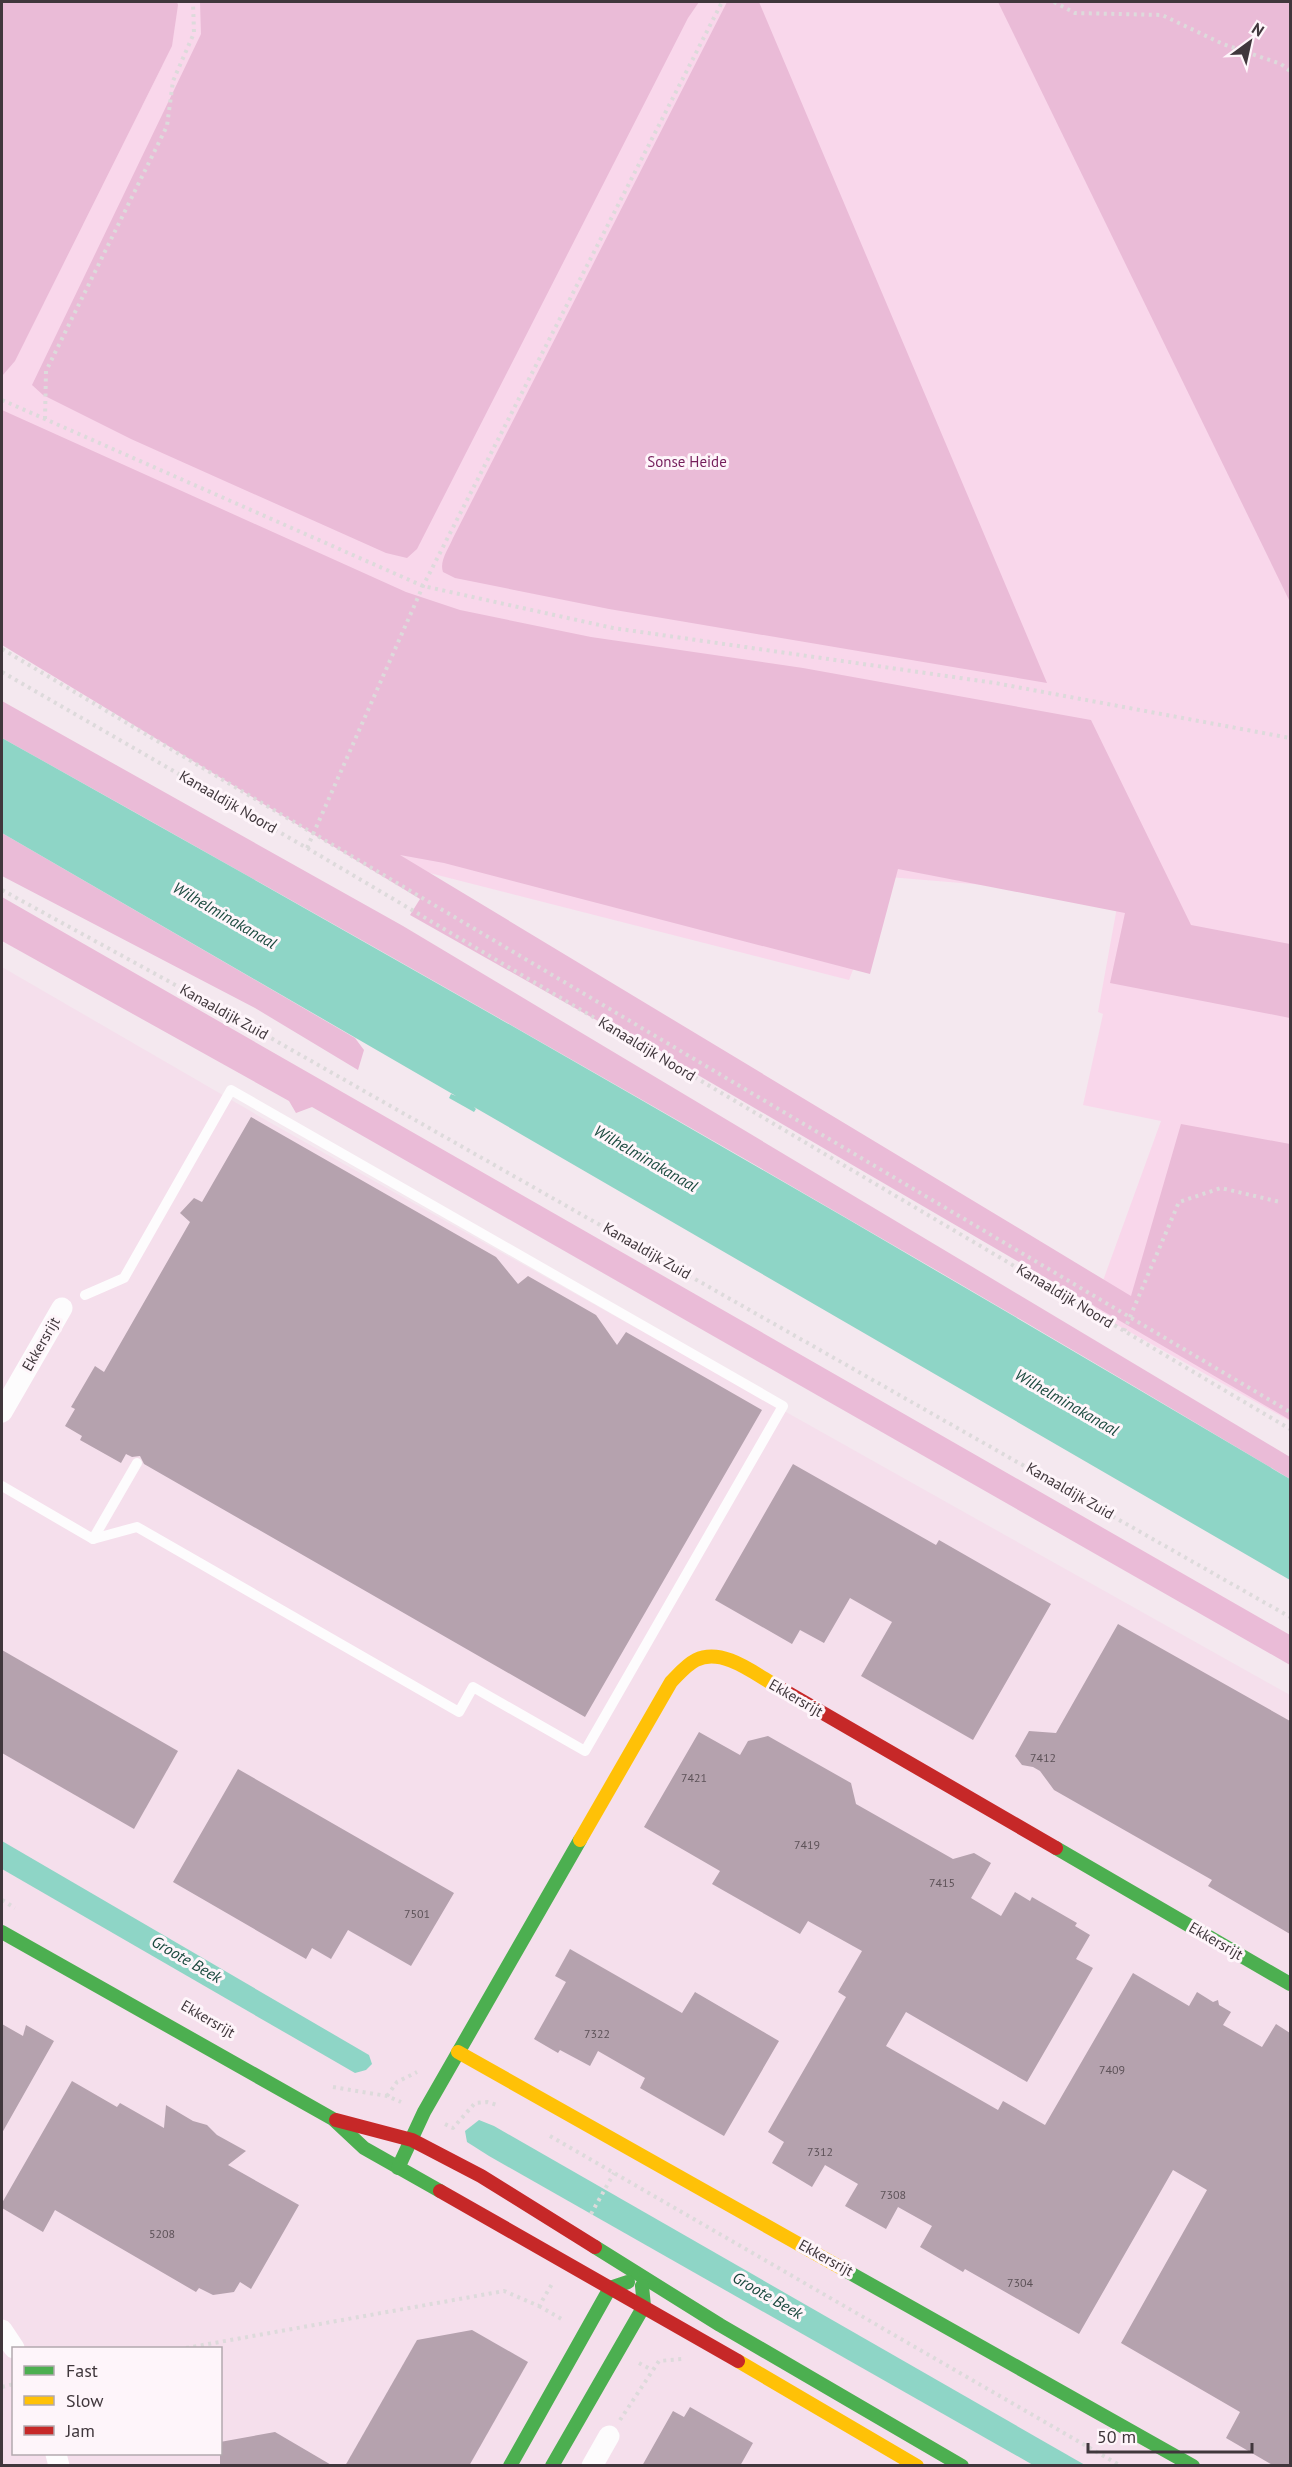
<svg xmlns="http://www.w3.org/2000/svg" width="1292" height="2467" font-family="'PT Sans',sans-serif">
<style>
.built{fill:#f5dfec;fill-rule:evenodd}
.green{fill:#f9d7eb}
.forest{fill:#eabbd7}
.water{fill:#8ed5c6}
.building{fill:#b5a2ae}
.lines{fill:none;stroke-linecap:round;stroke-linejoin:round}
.path{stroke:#dddadb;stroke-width:4;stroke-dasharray:3 4.5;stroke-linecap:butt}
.lane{stroke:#fdfcfd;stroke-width:10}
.street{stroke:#fdfcfd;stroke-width:21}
.fast{stroke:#4caf50;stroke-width:14}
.slow{stroke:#ffc107;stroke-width:14}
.jam{stroke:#c62828;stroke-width:14}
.labels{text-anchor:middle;stroke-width:6;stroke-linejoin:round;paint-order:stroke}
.number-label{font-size:12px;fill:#5d5258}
.park-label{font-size:15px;fill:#751e5b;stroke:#fef5fa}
.street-label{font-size:15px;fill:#40373c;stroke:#fef5fa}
.water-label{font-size:16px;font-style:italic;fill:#1b4a3f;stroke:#fef5fa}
</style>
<rect width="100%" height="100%" fill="#f4e8ef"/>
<!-- built -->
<path class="built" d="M 2,967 L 271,1123 L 1290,1695 L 1290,2465 L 2,2465 ZM 14,2348 L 220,2348 L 220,2454 L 14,2454 Z"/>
<!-- green -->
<polygon class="green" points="2,2 1290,2 1290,1421 1092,1311 1161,1121 1083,1105 1103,1014 1098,1012 1119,896 889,877 849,980 410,868 2,640"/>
<!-- forest -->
<g class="forest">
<polygon points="2,2 177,2 178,5 172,46 15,361 2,376"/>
<polygon points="200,2 699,2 688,18 417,549 407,558 386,553 131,439 43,395 32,385 201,34"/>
<path d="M 727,2 L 759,2 L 1047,683 L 609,609 L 455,578 L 443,572 C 439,561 449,548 453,538 Z"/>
<polygon points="998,2 1290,2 1290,602"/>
<polygon points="2,410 406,592 460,610 591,637 803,668 1091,720 1191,925 1290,944 1290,1018 1110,983 1125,913 898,869 870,974 444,863 400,855 1131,1296 1181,1124 1290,1144 1290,1420 655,1050 637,1043 410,915 420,899 2,645"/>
<path d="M 2,701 L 403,926 L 1290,1457 L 1290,1479 C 865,1225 434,979 2,738 Z"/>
<polygon points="2,833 355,1038 364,1050 358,1070 255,1008 2,876"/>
<polygon points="2,897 1290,1635 1290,1665 312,1107 296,1113 289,1101 2,941"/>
</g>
<!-- water -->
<g class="water">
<path d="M 2,738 C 434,979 864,1226 1290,1479 L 1290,1580 L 474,1107 L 476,1109 L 474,1112 L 449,1098 L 451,1094 L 456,1096 L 2,833 Z"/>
<polygon points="2,1841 369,2055 372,2064 366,2070 355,2073 2,1869"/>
<polygon points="479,2120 494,2126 1085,2465 1033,2465 489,2156 467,2142 465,2131"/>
</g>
<!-- building -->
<g class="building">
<polygon points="251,1117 496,1257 518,1284 528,1276 596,1315 617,1345 626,1332 762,1410 585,1717 144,1464 140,1456 132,1457 126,1454 121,1463 80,1440 82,1436 65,1426 75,1409 71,1407 95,1366 104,1372 190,1222 180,1213 194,1198 202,1202"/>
<polygon points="793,1464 936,1545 939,1540 1051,1604 973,1740 861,1676 892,1622 850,1598 824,1643 800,1630 792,1644 715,1600"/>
<polygon points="1118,1624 1290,1721 1290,1934 1208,1886 1212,1880 1054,1790 1040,1771 1033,1767 1022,1765 1015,1756 1029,1731 1056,1733"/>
<polygon points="2,1650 178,1751 134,1829 2,1753"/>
<polygon points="699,1732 740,1755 748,1741 768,1736 851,1783 856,1804 953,1859 974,1853 991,1863 971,1898 1001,1916 1015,1892 1030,1901 1032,1897 1077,1923 1075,1926 1090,1935 1076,1959 1093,1968 1027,2082 906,2012 886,2046 998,2110 1003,2101 1045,2125 1133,1973 1189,2006 1197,1992 1213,2002 1218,2000 1219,2005 1231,2012 1223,2025 1262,2047 1276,2024 1290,2033 1290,2466 1274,2466 1226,2438 1240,2412 1121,2343 1207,2190 1173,2170 1079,2334 965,2269 963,2272 920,2247 932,2226 898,2207 886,2229 845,2206 858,2184 825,2165 812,2187 772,2163 784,2142 768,2132 846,1997 838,1992 862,1951 808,1921 800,1934 712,1884 720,1871 644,1827"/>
<polygon points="238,1769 454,1893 411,1966 348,1930 331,1959 312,1948 306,1959 173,1882"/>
<polygon points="570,1949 682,2013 695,1992 779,2041 724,2136 640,2088 645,2078 598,2051 590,2066 560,2050 558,2053 534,2039 566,1982 555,1976"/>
<polygon points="2,2024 23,2036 26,2025 54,2041 2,2133"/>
<polygon points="72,2081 117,2107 120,2103 164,2128 166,2105 193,2121 207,2125 217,2135 246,2151 228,2165 299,2205 251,2289 240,2282 234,2292 213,2295 199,2288 196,2292 55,2210 43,2232 2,2208 2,2203"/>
<polygon points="472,2330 528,2362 469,2466 345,2466 417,2340"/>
<polygon points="690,2407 753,2443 740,2466 642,2466 673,2411 684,2417"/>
<polygon points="275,2432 333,2466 220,2466 220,2442"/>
</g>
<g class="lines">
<!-- path -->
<g class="path">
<polyline points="1054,2 1075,13 1162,15 1223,44 1281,64 1290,71"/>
<polyline points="2,400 423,586 613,628 995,683 1290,738"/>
<polyline points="45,419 46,371 167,126 173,81 194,33 193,2"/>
<polyline points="2,649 1290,1412"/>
<polyline points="2,672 307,848 1290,1429"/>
<polyline points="307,848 423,586 722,2"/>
<polyline points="2,890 232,1016 1290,1617"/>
<polyline points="1124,1331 1179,1202 1221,1188 1280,1202"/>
<polyline points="2,1900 15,1908"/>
<polyline points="333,2087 387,2096 401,2102"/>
<polyline points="387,2096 397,2082 417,2072"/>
<polyline points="445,2124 453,2128 475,2103 487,2102 497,2105"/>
<polyline points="550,2136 1121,2466"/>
<polyline points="591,2214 614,2173"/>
<polyline points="539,2306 565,2321"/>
<polyline points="186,2348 504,2291 539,2306 552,2284"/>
<polyline points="639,2363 652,2370"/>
<polyline points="2,2387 14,2384"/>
<polyline points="620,2420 659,2361 682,2359"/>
</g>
<!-- lane -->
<g class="lane">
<polyline points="2,1486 93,1539 137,1527 459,1712 473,1687 585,1751 783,1406 231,1090 124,1278 85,1295"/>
<polyline points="93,1539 137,1463"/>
</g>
<!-- street -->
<g class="street">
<polyline points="2,1412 62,1308"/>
<polyline points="2,2330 14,2348"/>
<polyline points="56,2454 59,2466"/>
<polyline points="592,2466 609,2436"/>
</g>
<!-- fast -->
<g class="fast">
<polyline points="1056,1848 1290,1984"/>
<polyline points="2,1932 333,2119 364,2148 440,2191"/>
<polyline points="398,2168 424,2112 580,1840"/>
<polyline points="595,2247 720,2325 962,2466"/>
<polyline points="843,2269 1193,2466"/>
<polyline points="510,2466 610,2288 628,2282"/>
<polyline points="552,2466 644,2306 642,2286"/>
</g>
<!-- slow -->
<g class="slow">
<path d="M 580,1840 L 671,1682 C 679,1674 686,1665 696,1660 C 723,1647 755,1674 778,1687"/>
<polyline points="458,2052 843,2269"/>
<polyline points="738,2361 917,2466"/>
</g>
<!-- jam -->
<g class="jam">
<polyline points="778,1687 1056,1848"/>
<polyline points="336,2120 412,2140 481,2176 595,2247"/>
<polyline points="440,2191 738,2361"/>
</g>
</g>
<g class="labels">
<!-- number labels -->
<g class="number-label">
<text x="1043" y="1762">7412</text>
<text x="694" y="1782">7421</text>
<text x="807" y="1849">7419</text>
<text x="942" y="1887">7415</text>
<text x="417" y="1918">7501</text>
<text x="597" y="2038">7322</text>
<text x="1112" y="2074">7409</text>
<text x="820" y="2156">7312</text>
<text x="893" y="2199">7308</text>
<text x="162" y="2238">5208</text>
<text x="1020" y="2287">7304</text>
</g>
<!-- park labels -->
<g class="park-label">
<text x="687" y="467">Sonse Heide</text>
</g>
<!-- street labels -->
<g class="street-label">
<text transform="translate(228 802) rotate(30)" y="5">Kanaaldijk Noord</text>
<text transform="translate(224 1012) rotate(29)" y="5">Kanaaldijk Zuid</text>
<text transform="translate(647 1049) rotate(31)" y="5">Kanaaldijk Noord</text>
<text transform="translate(647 1251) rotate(30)" y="5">Kanaaldijk Zuid</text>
<text transform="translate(1065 1296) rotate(31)" y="5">Kanaaldijk Noord</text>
<text transform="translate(41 1344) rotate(-60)" y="5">Ekkersrijt</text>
<text transform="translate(1070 1491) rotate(30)" y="5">Kanaaldijk Zuid</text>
<text transform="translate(796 1698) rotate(30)" y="5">Ekkersrijt</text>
<text transform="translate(1216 1941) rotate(30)" y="5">Ekkersrijt</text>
<text transform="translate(208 2019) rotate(30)" y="5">Ekkersrijt</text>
<text transform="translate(826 2258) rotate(29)" y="5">Ekkersrijt</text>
</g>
<!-- water labels -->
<g class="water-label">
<text transform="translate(225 915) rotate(30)" y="6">Wilhelminakanaal</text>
<text transform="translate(646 1158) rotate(30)" y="6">Wilhelminakanaal</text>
<text transform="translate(1067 1402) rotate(30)" y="6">Wilhelminakanaal</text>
<text transform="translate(187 1959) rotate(30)" y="6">Groote Beek</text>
<text transform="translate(768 2295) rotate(30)" y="6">Groote Beek</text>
</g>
</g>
<!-- border -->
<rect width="1292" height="2467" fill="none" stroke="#40373c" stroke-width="6"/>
<!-- legend -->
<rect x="12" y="2347" width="210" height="108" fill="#fef5fa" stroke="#b2a9ae" stroke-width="1.5"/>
<rect x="24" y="2366" width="30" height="9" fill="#4caf50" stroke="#b2a9ae" stroke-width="1.5"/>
<text x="66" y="2377" font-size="18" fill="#40373c">Fast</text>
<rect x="24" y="2396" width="30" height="9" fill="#ffc107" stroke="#b2a9ae" stroke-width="1.5"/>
<text x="66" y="2407" font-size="18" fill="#40373c">Slow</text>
<rect x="24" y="2426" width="30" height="9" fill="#c62828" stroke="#b2a9ae" stroke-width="1.5"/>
<text x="66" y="2437" font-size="18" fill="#40373c">Jam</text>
<!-- north arrow -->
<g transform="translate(1250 42) rotate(33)" stroke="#fef5fa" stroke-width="4.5" paint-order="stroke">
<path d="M0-4.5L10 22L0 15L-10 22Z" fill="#40373c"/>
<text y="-9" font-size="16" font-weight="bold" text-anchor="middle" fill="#40373c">N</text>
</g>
<!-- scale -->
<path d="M1088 2443v9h164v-9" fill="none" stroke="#40373c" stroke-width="3"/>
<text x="1097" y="2443" font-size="18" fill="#40373c" stroke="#fef5fa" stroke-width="4.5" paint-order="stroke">50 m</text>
</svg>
